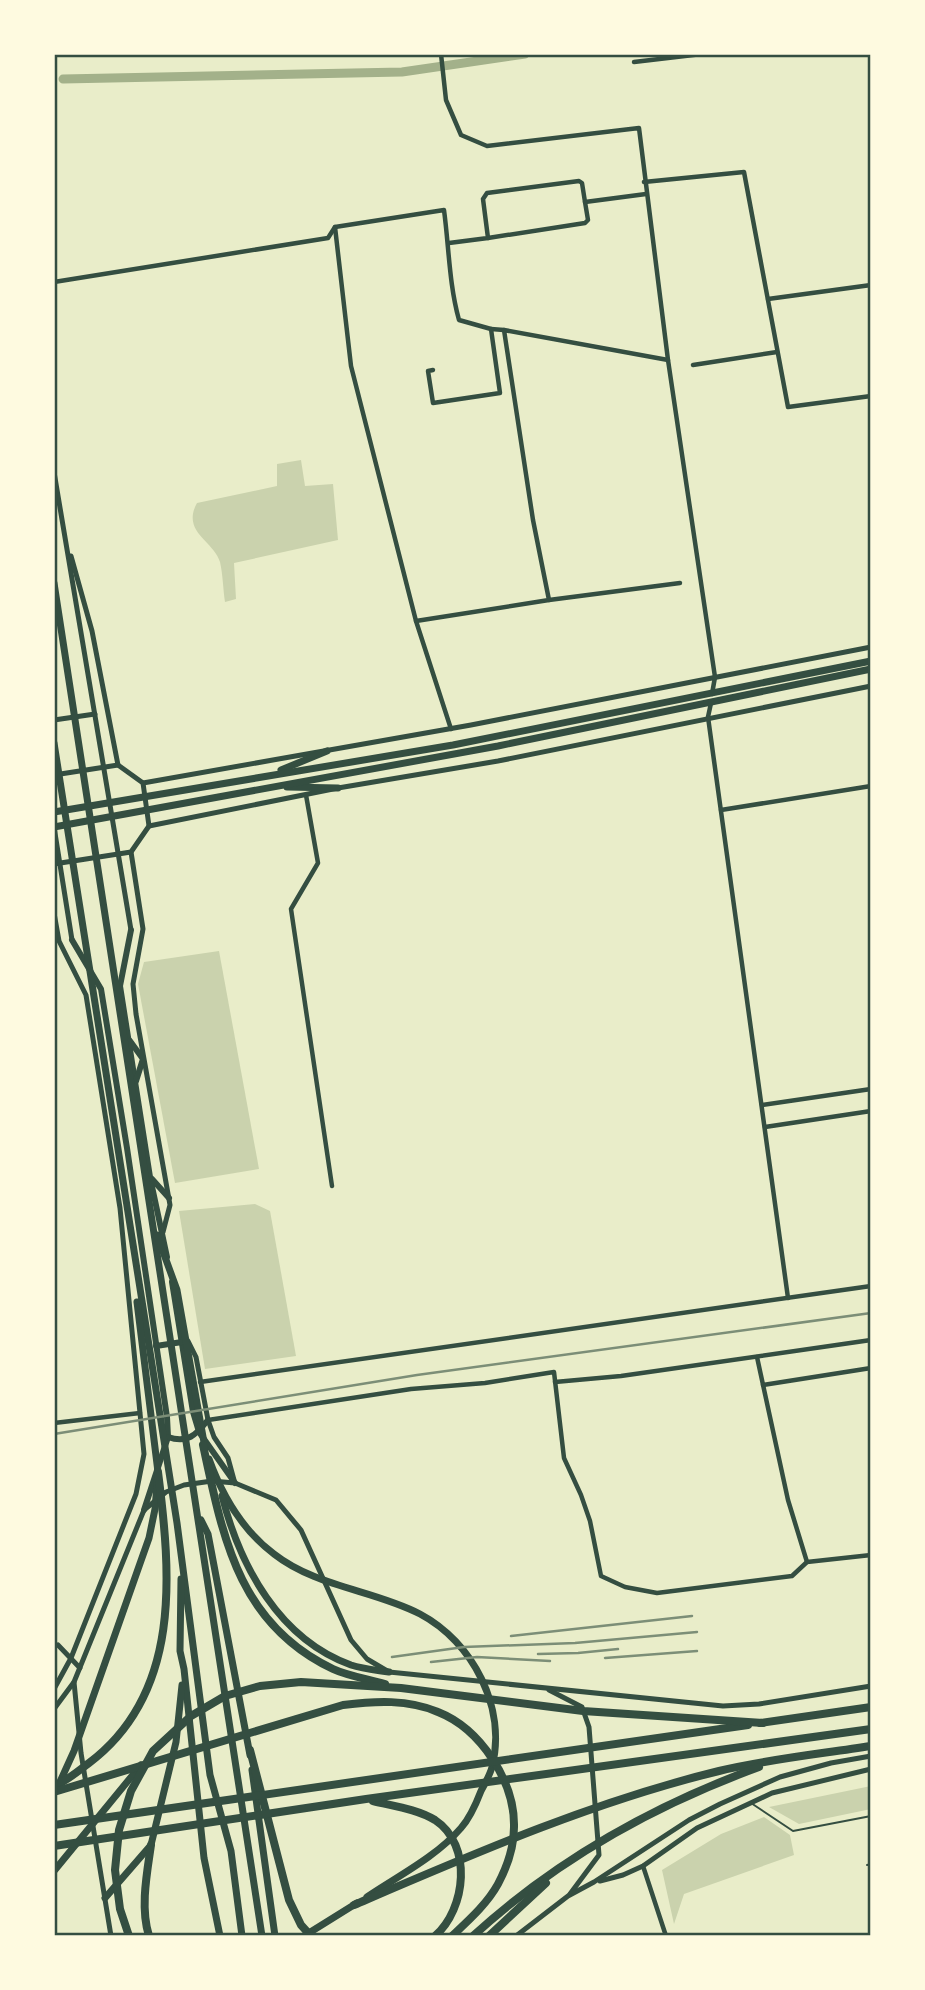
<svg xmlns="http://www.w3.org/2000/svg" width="925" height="1990" font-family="Arial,sans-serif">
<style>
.green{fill:#cad2ad}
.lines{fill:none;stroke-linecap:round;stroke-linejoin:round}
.canal{stroke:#a3b18a;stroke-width:9}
.service{stroke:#344e41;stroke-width:2}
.minor{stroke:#344e41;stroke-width:4.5}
.tertiary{stroke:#344e41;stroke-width:5}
.secondary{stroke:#344e41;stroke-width:6}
.trunk{stroke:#344e41;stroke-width:7}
.motorway{stroke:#344e41;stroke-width:8}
.rail{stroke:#7c8e77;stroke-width:2.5}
.neatline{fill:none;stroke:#344e41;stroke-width:2.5}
</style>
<rect width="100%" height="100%" fill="#e9edc9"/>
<!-- green -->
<g class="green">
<path d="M 301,460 L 305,486 L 333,484 L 338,540 L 234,563 L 236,599 L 225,602 C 223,589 223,575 220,562 C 214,541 181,532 197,503 L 277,486 L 277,464 Z"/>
<polygon points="219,951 259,1169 175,1183 138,984 144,962"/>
<polygon points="255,1204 270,1211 296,1356 205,1369 179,1211"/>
<polygon points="871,1786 871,1809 799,1824 769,1807"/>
<polygon points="764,1817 790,1835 794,1855 684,1894 674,1924 662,1870 721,1834"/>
</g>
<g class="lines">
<!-- canal -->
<polyline class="canal" points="63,79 402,72 525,54"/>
<!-- service -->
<g class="service">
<polyline points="751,1803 793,1831 871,1816"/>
<polyline points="867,1865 871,1864"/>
</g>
<!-- minor -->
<g class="minor">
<polyline points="441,54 446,100 461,135 487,146 639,128 668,360 715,677 712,694"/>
<polyline points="634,62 702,54"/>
<polyline points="644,182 744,172 788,407 871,396"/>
<polyline points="335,227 351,366 416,621 451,729"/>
<polyline points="488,238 585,223 588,220 585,202"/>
<polyline points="449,243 488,238 483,199 487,193 579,181 582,183 585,202 646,194"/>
<path d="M 54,282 L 328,238 L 335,227 L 444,210 C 449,247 449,284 459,320 L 491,329"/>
<polyline points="768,299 871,285"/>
<polyline points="693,365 777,352"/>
<polyline points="433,370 428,371 433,403 500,393 491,329 504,330"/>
<polyline points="549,600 680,583"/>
<polyline points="416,621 549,600 533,520 504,330 668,360"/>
<polyline points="711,703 708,717 788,1298"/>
<polyline points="306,795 318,863 291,909 332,1186"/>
<polyline points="721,810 871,786"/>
<polyline points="762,1105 871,1089"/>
<polyline points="765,1127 871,1111"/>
<polyline points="757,1357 788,1500 807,1562"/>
<polyline points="200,1382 871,1286"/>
<polyline points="555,1382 621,1376 871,1340"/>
<polyline points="763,1385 871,1368"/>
<polyline points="208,1420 411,1389 485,1383 554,1372 564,1458 581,1495 590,1521 601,1576 625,1587 657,1593 792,1576 807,1562 871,1555"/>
<polyline points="54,1423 140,1413"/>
<polyline points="643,1866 666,1936"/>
</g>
<!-- tertiary -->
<g class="tertiary">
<polyline points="54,472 131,930"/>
<polyline points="71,556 92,631 118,765"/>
<polyline points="54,720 95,714"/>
<polyline points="54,775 118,765 143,783 149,826 131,852 54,864"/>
<polyline points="143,783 471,725 871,647"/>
<polyline points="149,826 338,788 498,761 871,686"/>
<polyline points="54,827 72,940"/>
<polyline points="131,852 143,929 133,984 136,1014 170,1205 163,1232"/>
<polyline points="54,913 59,941 86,995 120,1208 144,1454 136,1494 71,1658 54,1689"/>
<polyline points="188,1341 196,1357 208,1420 214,1437 228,1458 234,1480"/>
<polyline points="58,1645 80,1668"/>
<polyline points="74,1682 81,1753 111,1936"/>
<polyline points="549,1690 582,1707 589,1727 599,1855 570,1894"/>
<polyline points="54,1709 74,1682 144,1510 166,1492 184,1485 212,1481 235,1483 276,1500 301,1530 351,1640 367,1659 389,1672 723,1706 759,1704 871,1686"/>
<polyline points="600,1881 623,1875 643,1866 697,1828 772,1793 871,1769"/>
<polyline points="516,1936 568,1896 594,1882 689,1820 720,1804 780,1777 831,1763 871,1756"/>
</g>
<!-- secondary -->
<g class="secondary">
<polyline points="131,930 120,986 150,1177 167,1257"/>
<polyline points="72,940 101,989 127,1148 167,1417 168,1437 144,1510"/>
<polyline points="130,1041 143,1059 136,1081"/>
<polyline points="152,1179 169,1198"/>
<polyline points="172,1282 193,1412 199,1432 235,1483"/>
<polyline points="156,1346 182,1342"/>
<path d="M 168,1437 C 187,1444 196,1435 208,1420"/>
</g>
<!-- trunk -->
<g class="trunk">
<polyline points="54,583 262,1936"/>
<polyline points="54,743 177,1523 210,1775 231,1851 242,1936"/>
<polyline points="281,770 327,751"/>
<polyline points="287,787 338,788"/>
<polyline points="54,812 453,745 871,661"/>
<polyline points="54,827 498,746 871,669"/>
<polyline points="157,1235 177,1290 205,1448"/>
<path d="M 209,1459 C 222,1495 242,1530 274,1554 C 316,1587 374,1590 420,1614 C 473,1642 507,1708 492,1767 C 490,1775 485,1783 481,1791 C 476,1804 470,1818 461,1828 C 436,1857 398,1876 367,1897"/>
<path d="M 222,1496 C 240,1566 279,1639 351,1665 C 363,1669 376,1670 389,1672"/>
<polyline points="201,1520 208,1534 250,1755"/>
<polyline points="181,1579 180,1651 184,1669 204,1858 220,1936"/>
<polyline points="252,1770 275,1936"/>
<polyline points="59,1784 74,1751 137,1572 149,1538 155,1509 158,1472 137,1302"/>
<polyline points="54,1871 141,1765"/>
<polyline points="105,1898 151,1845 176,1742 182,1685"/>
<polyline points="304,1936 357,1903"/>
</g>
<!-- motorway -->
<g class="motorway">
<path d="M 203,1445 C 223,1537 238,1624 333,1669 C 348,1676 368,1679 385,1684"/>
<polyline points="760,1723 871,1707"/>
<polyline points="250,1750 289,1900 301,1925 311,1936"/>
<path d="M 54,1786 C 67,1781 78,1771 89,1763 C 182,1693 171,1574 158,1472"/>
<path d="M 54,1792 L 343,1705 C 375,1701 408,1699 438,1712 C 481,1729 515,1782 514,1827 C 514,1846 507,1867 498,1884 C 487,1904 469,1920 452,1936"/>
<path d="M 373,1801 C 393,1806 417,1809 435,1820 C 473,1845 466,1909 435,1936"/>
<polyline points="54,1825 748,1725"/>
<polyline points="54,1846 366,1799 871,1729"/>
<path d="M 354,1905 C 473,1854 592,1802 719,1771 C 769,1759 820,1754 871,1746"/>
<polyline points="129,1936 120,1909 115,1870 119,1830 131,1791 153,1751 191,1716 225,1696 260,1686 301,1682 401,1688 583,1711 763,1723"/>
<path d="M 149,1936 C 140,1908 147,1873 151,1845"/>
<path d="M 473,1936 C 556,1860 655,1805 759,1767"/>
<polyline points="489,1936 546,1883"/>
</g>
<!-- rail -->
<g class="rail">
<polyline points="54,1434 417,1375 871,1313"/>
<polyline points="511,1636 692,1616"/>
<polyline points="538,1654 578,1653 618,1649"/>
<polyline points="392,1657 464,1647 575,1643 697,1632"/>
<polyline points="605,1658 697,1651"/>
<polyline points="431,1662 477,1657 550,1661"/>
</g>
</g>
<!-- border -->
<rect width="925" height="1990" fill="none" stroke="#fefae0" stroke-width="112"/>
<rect x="56" y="56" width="813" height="1878" class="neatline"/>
</svg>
